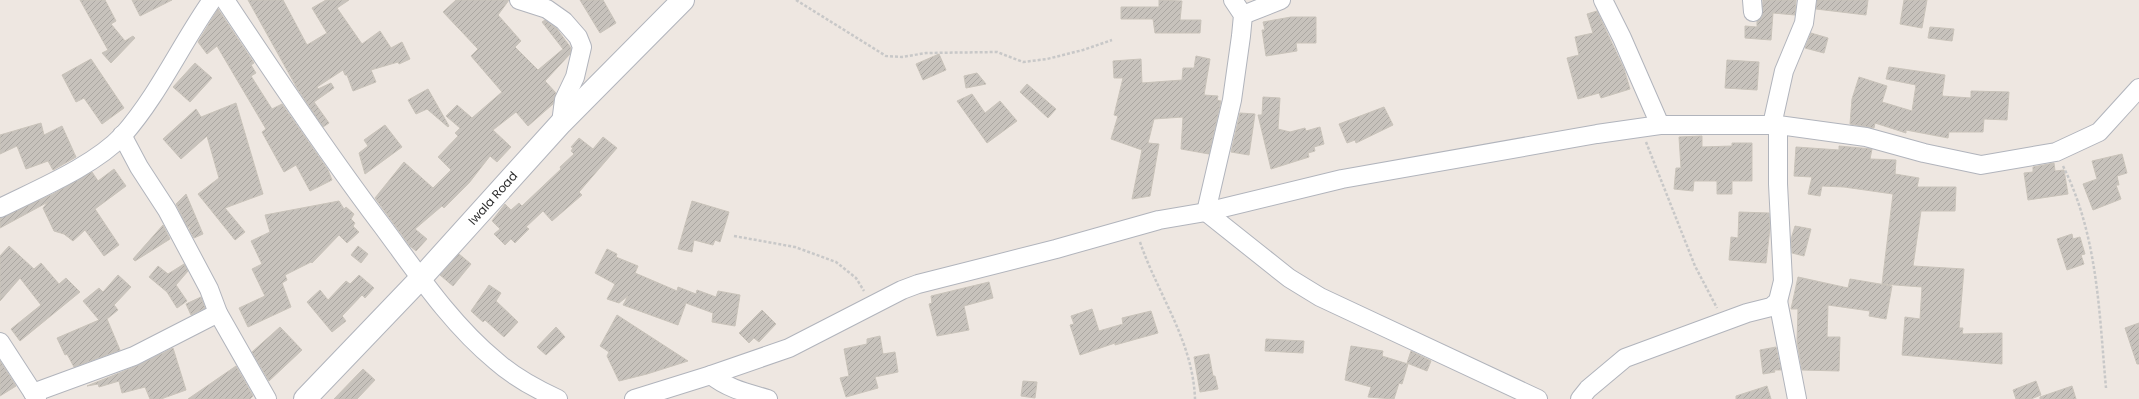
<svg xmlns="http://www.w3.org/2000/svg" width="2139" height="399" font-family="Poppins,sans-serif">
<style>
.building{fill:url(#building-hatch);stroke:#c9c3ba}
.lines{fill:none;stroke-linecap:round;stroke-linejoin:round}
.minor-casing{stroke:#b1b4bc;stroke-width:20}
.tertiary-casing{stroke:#b1b4bc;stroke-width:24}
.path{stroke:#c8c8c8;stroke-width:2.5;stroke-dasharray:3 2;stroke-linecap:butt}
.minor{stroke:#fff;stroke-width:18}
.tertiary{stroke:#fff;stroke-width:22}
.labels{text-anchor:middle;stroke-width:3;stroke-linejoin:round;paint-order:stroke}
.street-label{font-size:12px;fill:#2d2d2d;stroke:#fff}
</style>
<defs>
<pattern id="building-hatch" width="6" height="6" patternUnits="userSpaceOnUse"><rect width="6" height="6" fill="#c7c2bc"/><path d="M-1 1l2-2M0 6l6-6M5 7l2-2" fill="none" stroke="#aba7a2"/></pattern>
</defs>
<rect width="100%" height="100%" fill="#eee7e1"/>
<!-- building -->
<g class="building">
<polygon points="80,0 105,0 116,21 111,24 125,41 133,36 135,38 111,63 102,53 108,50"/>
<polygon points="132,0 172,0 140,16"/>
<polygon points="248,0 283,0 307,45 327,33 312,8 326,0 349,0 337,8 362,44 380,31 391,48 402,42 410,59 399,64 398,62 371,70 376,82 353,91 347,75 345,75 343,70 317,87 318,89 331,83 334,88 314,102 329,123 323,127 297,88"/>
<polygon points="456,0 509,0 498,15 521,41 515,47 538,70 563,49 542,22 545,20 557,29 571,48 570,54 545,81 556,93 553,104 528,126 516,112 493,130 511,147 497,162 490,156 469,183 444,208 442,206 415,229 427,239 416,251 410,246 375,198 404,162 433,188 451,170 438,157 458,136 455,133 460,128 446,116 457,105 472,118 502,92 471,56 478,49 443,12"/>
<polygon points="580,0 603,0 616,23 600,33"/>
<polygon points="1159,0 1182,1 1180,20 1201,20 1200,33 1155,33 1153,19 1121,19 1121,7 1159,7"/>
<polygon points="1763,0 1796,0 1795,15 1773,13 1771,40 1745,38 1745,26 1757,27 1757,21 1762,17"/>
<polygon points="1817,0 1868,0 1866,15 1816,9"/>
<polygon points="1904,0 1927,0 1922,28 1900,24"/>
<polygon points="218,9 254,63 251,65 256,73 251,76 272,109 282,104 328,170 332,180 310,191 296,165 284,172 262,132 266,129 217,46 207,54 198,42"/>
<polygon points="1597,11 1624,69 1630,89 1601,98 1599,93 1578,99 1567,58 1579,55 1575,37 1593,33 1587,14"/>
<polygon points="1291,17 1316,17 1316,43 1296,43 1297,51 1266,56 1262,30 1265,30 1263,22"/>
<polygon points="1930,27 1954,29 1952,41 1928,38"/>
<polygon points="1811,33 1828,38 1824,53 1805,48"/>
<polygon points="939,54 946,70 923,80 916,64"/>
<polygon points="1196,56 1210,59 1204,95 1218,96 1217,100 1221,101 1209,154 1181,149 1183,117 1154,119 1148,143 1159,144 1150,196 1132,199 1142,150 1111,139 1118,116 1114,115 1123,78 1114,78 1113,61 1141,59 1142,83 1182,80 1183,68 1194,68"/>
<polygon points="91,59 124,108 102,124 84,98 76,102 62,75"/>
<polygon points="1727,60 1759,62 1757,90 1725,88"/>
<polygon points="195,63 212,78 190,102 173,87"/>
<polygon points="1889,67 1945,75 1942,96 1971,98 1971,91 2009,92 2007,120 1984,119 1983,132 1949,132 1948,138 1906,130 1906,133 1875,123 1874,128 1850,124 1852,99 1859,77 1887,86 1882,102 1912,111 1916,85 1886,79"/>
<polygon points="977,73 986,84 966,88 964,76"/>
<polygon points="1027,84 1056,109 1048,118 1020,92"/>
<polygon points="428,89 449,126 448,127 427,109 416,114 408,100"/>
<polygon points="972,94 985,113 1000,101 1017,121 987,143 957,101"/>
<polygon points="1263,97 1280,98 1278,129 1290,132 1305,128 1306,131 1320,127 1324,144 1314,147 1315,151 1308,153 1309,157 1271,169 1258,115 1262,115"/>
<polygon points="236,103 263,194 225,208 245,232 235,240 198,194 219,178 207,136 181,159 163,139 196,109 201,117"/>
<polygon points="1384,107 1393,125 1356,143 1355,140 1347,143 1339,124"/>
<polygon points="1240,113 1255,114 1249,155 1231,152"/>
<polygon points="41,123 44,135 62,126 76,157 53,170 48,161 26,169 17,146 0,154 0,135"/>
<polygon points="385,125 402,147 365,174 359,153 368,146 364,140"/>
<polygon points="1702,136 1702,147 1732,146 1732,143 1752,143 1752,181 1732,181 1732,194 1717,194 1717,181 1694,181 1693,191 1674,189 1676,168 1681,168 1679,137"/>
<polygon points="603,137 617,148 579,192 582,195 552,221 543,211 526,227 529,229 515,243 511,239 505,245 494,234 500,229 492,221 505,204 511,210 519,203 522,206 561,169 560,167 574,154 571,151 573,148 571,147 579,138 593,149"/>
<polygon points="1839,146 1872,149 1870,159 1896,160 1895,174 1919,178 1917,187 1956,187 1955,211 1921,211 1913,266 1964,269 1959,328 1963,328 1962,334 2002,333 2002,364 1902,355 1905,317 1920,319 1922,287 1882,284 1893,194 1844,187 1822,186 1820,196 1808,194 1812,177 1794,176 1796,147 1839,150"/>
<polygon points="2122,154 2127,173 2117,176 2119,185 2116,185 2121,199 2093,210 2083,184 2097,179 2092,161"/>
<polygon points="2054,163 2055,171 2064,170 2068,194 2028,200 2024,173 2033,172 2033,167"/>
<polygon points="114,169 126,186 95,209 119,245 104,256 85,230 73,241 64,234 54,231 43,208 48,202 0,228 0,218 53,194 92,172 98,181"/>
<polygon points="186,194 203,234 194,238 189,229 194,224 188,228 176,204"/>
<polygon points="339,201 344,209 346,207 354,214 351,219 355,223 353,226 359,232 347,243 339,235 312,263 311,262 285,275 287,280 282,283 291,307 248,327 239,308 265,296 252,269 262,264 251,241 270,232 265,215"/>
<polygon points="692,201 729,212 720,242 715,240 713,245 694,240 692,252 678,249"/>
<polygon points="1739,212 1769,213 1770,228 1766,263 1729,260 1731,237 1738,238"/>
<polygon points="163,225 170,239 135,261 133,259"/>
<polygon points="1795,226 1811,229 1804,256 1792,253 1791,239"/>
<polygon points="2072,234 2073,239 2080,237 2085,254 2081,255 2084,264 2067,270 2057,239"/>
<polygon points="9,246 34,269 41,263 59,284 66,278 80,292 20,341 11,329 41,305 20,278 0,301 0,256"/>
<polygon points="358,246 368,254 361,263 351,255"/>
<polygon points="607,249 617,254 616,257 638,266 635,273 677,291 678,287 696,294 697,290 716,297 718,291 740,295 735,326 712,322 713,313 686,303 678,325 623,305 628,296 619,303 607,299 615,284 595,273"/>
<polygon points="459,254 471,264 453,286 440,275"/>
<polygon points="184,264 188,271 176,285 187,301 177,308 167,292 149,277 158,266 168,274"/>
<polygon points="118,275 131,287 114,305 118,310 107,319 120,350 74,367 67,354 65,355 57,338 99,320 83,301 99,288 103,292"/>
<polygon points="359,275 374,288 365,298 362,295 342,316 346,321 332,332 307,302 320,290 328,300 346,281 350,284"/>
<polygon points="1798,277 1848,288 1850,279 1892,286 1886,319 1869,316 1870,311 1828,305 1827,337 1840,337 1839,371 1802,370 1797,342 1798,309 1791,309"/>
<polygon points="989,282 993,298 964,306 969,330 937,336 929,304 932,303 931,296"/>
<polygon points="489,285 501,293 496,301 518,322 504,337 485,320 483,322 471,311"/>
<polygon points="201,297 205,308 191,315 186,304"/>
<polygon points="1092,309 1099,331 1123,324 1122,318 1151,311 1158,333 1115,345 1115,343 1080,355 1070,325 1074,324 1071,316"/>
<polygon points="762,310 776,324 759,342 754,338 749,343 739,333"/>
<polygon points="617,315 688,361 647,374 619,381 607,356 609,352 600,346"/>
<polygon points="2139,323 2139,364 2137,364 2125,328"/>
<polygon points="280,327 302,350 269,381 252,352"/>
<polygon points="556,327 565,337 546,355 537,347"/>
<polygon points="880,336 883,354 895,352 898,372 875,377 878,388 846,397 840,378 849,376 844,349 867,344 867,339"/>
<polygon points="1266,339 1304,341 1303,353 1265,351"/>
<polygon points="1351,346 1383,351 1382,356 1408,364 1402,384 1399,383 1394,399 1368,397 1371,387 1345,380"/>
<polygon points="1776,347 1781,370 1774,370 1775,372 1763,374 1760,350"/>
<polygon points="173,348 186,390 161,399 150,399 145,387 122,393 119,381 99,387 98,384 87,386 139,365"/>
<polygon points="1411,351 1431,361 1427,371 1407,363"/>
<polygon points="1209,354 1213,376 1215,376 1218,389 1200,392 1194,357"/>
<polygon points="0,361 16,386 0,396"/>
<polygon points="236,366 253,396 250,399 188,399"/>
<polygon points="363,369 375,380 357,399 334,399"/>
<polygon points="1023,381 1037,382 1035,398 1021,396"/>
<polygon points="2036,381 2041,395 2031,399 2016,399 2013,390"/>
<polygon points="1767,386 1771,399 1736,399 1736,396"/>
<polygon points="2072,386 2076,399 2040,399 2040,397"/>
</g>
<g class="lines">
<defs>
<g id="minor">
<path d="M 225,0 C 276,77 327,153 383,227 C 417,273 451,324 496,361 C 514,377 536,389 558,399"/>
<polyline points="519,0 547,9 564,21 578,37 582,47 575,77 564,100 561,123"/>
<polyline points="1233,0 1243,15 1241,36 1232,100 1206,212 1289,278 1320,297 1538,399"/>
<polyline points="1603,0 1622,38 1660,125"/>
<polyline points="1752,0 1753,12"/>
<polyline points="1243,15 1281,0"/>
<polyline points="1772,125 1784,71 1804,23 1807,0"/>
<polyline points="122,135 139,167 167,210 209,289 218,313 267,399"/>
<path d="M 0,208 C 38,189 94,166 123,135 C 159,94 181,44 212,0"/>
<polyline points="1778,301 1797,399"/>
<polyline points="0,342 37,399"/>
<path d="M 711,375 C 728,389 748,393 768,399"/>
<polyline points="33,393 134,356 218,313"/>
<polyline points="634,399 711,375 789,348 902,290 918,284 1056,249 1159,220 1206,212 1342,179 1597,134 1660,125 1778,125 1866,137 1924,153 1981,165 2056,152 2099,132 2139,88"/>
<polyline points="1580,399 1588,389 1625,358 1747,313 1771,307 1778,301 1783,281 1778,184 1778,125"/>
</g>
<g id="tertiary">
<path id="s1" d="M 305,399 L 421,278 L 561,123 L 683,0"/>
</g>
</defs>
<!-- minor casing -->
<use href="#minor" class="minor-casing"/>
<!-- tertiary casing -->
<use href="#tertiary" class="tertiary-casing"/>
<!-- path -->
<g class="path">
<polyline points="796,0 886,56 902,57 926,53 997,52 1023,62 1047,59 1083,50 1112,40"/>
<polyline points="1646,142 1695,266 1717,308"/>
<path d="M 2063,166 C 2098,236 2099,312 2106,388"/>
<polyline points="734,236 795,247 836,262 856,278 864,291"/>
<path d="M 1140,242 C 1158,295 1193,341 1195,399"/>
</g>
<!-- minor -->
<use href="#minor" class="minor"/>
<!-- tertiary -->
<use href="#tertiary" class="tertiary"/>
</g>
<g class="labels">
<!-- street labels -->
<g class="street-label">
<text dy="4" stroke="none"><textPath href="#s1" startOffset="275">Iwala Road</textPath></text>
</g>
</g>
</svg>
